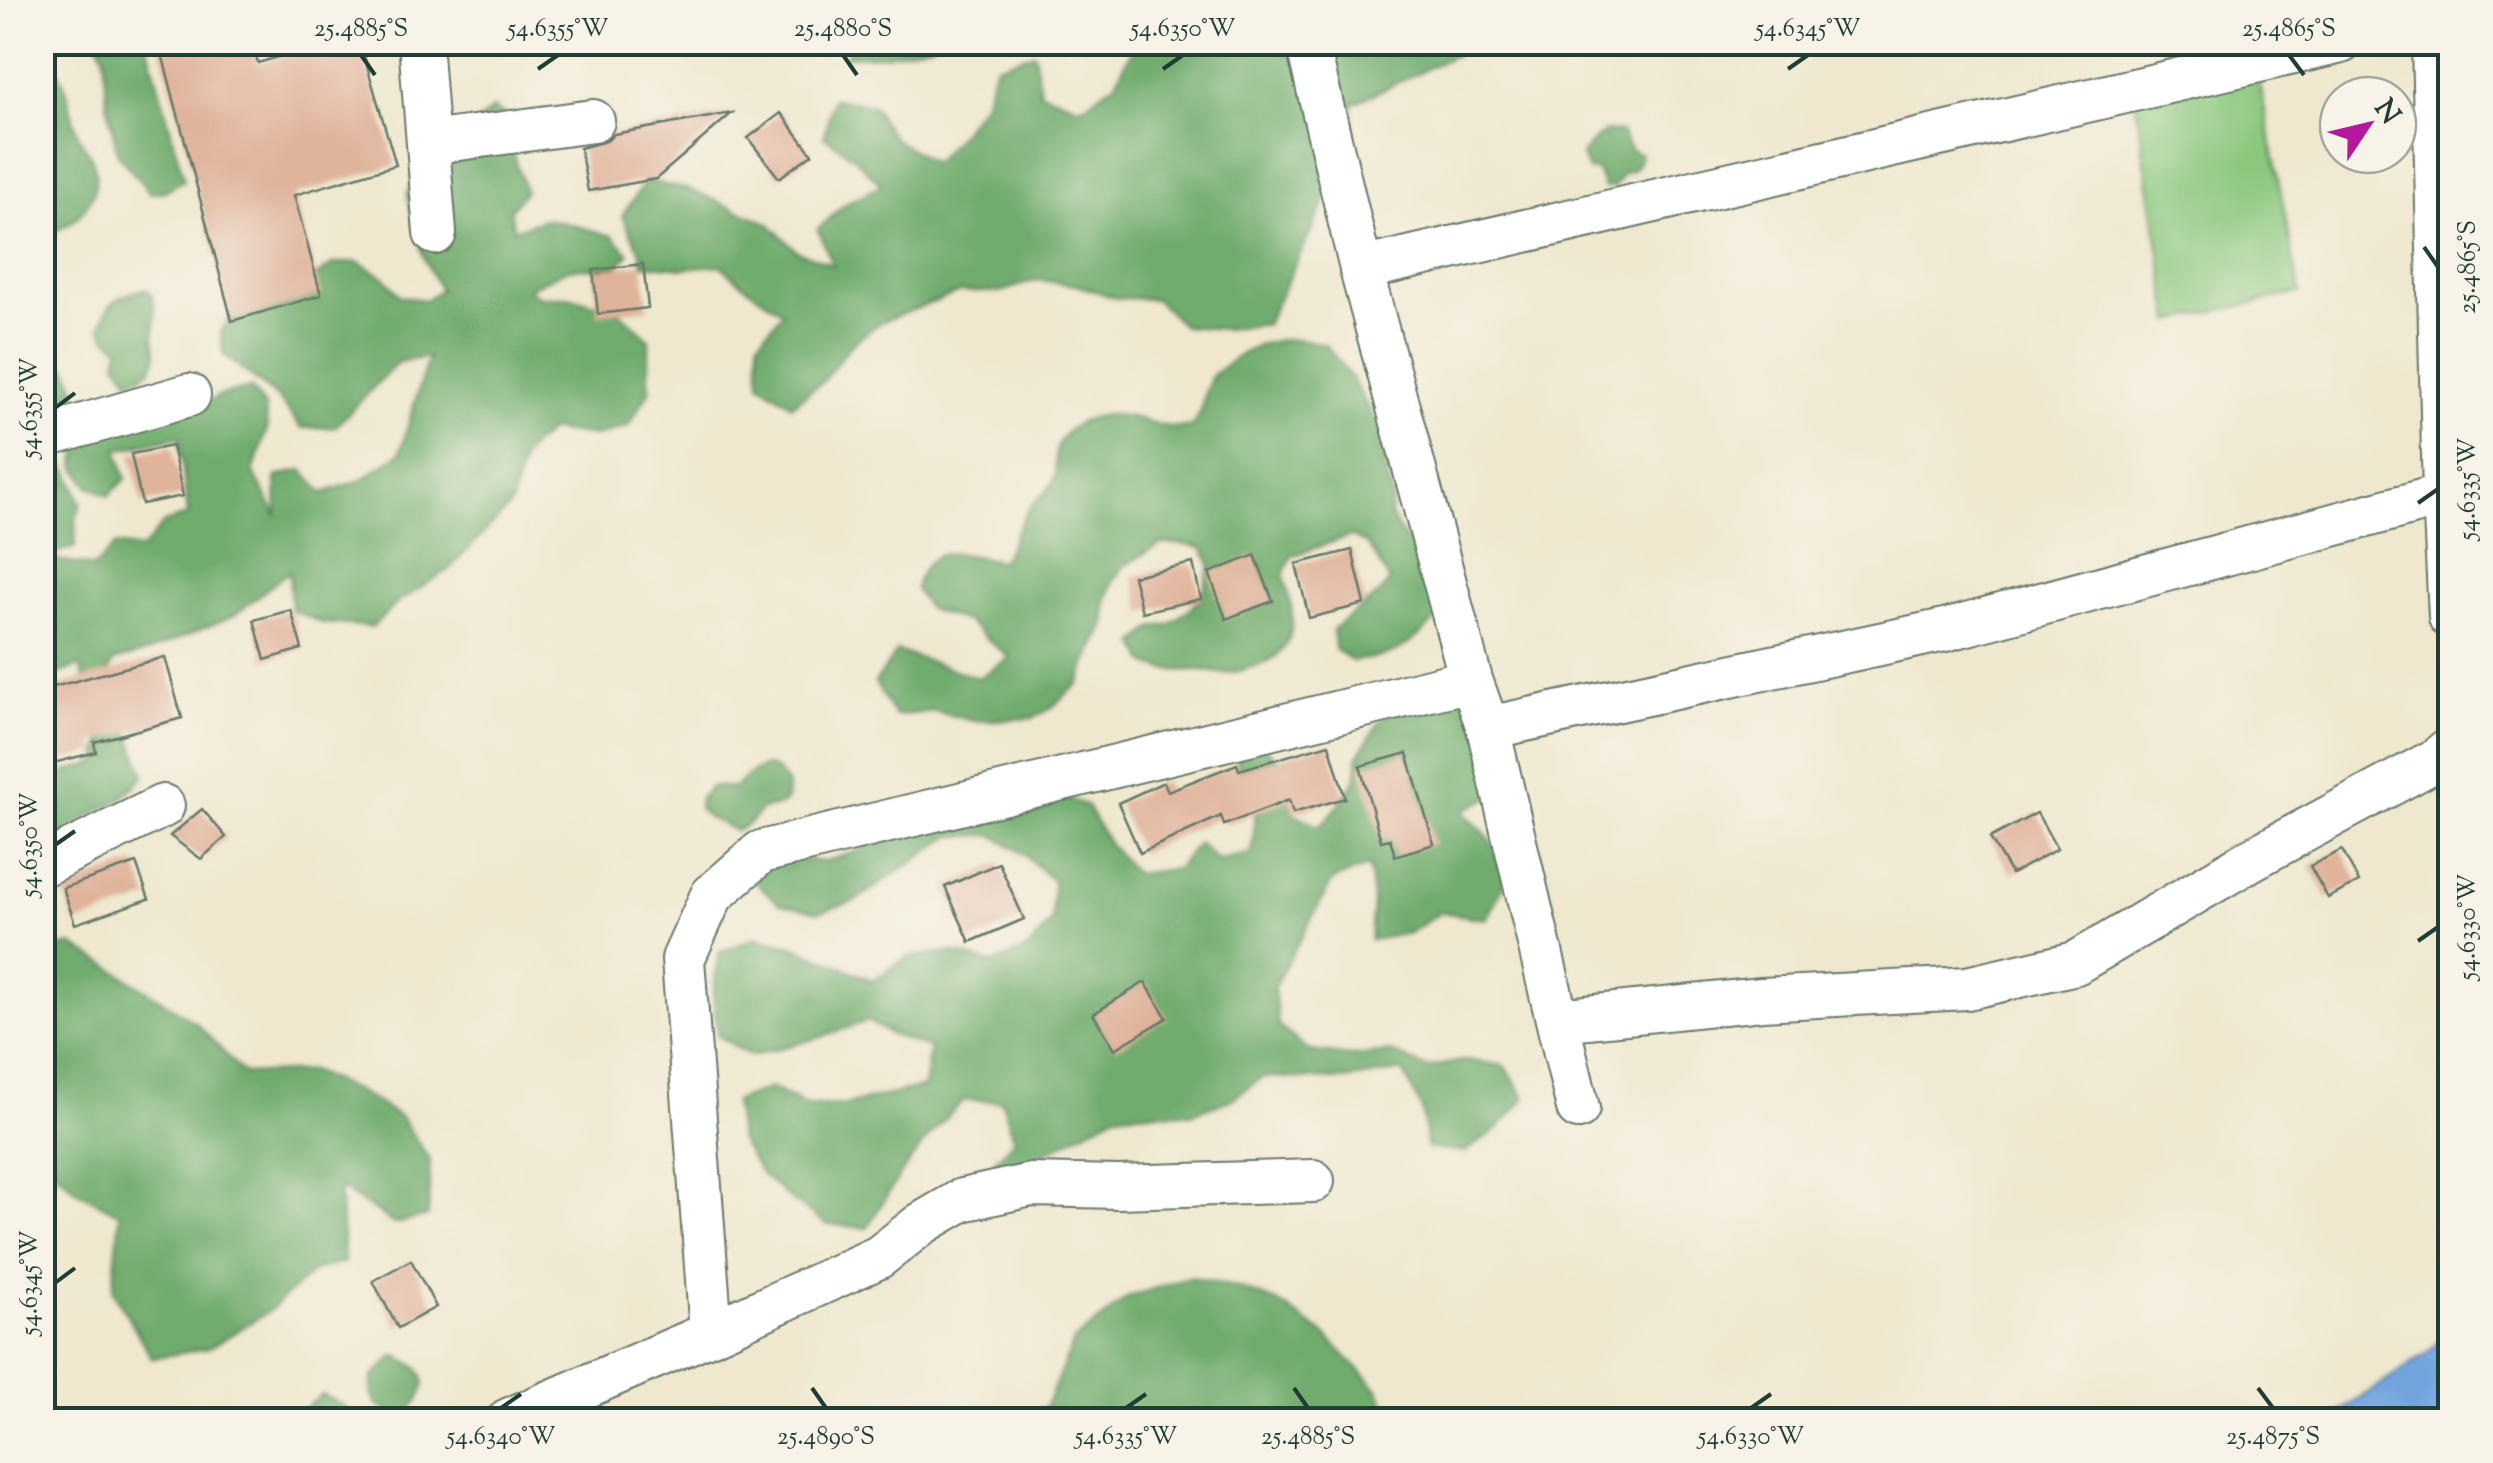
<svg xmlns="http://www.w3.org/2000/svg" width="2493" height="1463" font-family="'Sorts Mill Goudy',serif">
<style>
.green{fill:#8bc87e;stroke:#558259;stroke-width:2.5}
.forest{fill:#70ac6d;stroke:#487450;stroke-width:2.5}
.water{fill:#73a4de;stroke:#497089;stroke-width:2.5}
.building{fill:#e0b39b}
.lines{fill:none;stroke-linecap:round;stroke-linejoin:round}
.minor-casing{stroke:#68796a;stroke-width:46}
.minor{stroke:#fff;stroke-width:42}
.ticks{fill:none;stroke:#1f3d34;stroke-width:4}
.neatline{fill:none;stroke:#1f3d34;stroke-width:4}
.ticks-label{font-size:25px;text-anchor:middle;fill:#1f3d34}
</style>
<rect width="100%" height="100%" fill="#f7f3e8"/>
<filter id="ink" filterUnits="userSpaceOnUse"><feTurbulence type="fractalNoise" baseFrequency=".01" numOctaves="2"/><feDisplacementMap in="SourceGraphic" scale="20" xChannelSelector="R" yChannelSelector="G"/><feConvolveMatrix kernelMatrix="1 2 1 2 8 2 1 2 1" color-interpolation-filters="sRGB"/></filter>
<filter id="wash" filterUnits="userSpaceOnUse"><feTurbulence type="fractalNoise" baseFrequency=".0048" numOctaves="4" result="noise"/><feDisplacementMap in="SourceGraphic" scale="40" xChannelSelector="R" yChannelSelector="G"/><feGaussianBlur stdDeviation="2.25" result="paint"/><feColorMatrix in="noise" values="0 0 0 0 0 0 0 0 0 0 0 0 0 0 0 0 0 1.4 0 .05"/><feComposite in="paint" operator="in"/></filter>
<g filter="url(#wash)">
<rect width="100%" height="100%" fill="#efe8cf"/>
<!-- green -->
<polygon class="green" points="2257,69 2300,293 2171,321 2135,98"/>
<!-- forest -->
<g class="forest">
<polygon points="98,43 147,43 184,180 165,191 150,193 118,155 107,102 104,54"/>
<polygon points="854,43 854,42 936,43 884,55 845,56"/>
<polygon points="1142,43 1276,43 1315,58 1352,43 1459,43 1459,53 1352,104 1354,143 1266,324 1225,329 1183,326 1155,299 1116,298 1077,285 1037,280 1000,292 960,292 881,322 850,345 824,380 792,405 760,383 758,342 783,312 749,289 720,265 683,268 643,264 641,253 622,216 646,181 691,190 768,223 797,251 833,265 818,229 846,203 881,185 855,158 824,136 833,99 872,105 893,138 933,163 958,136 984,102 996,65 1034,53 1040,92 1081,107 1115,83 1132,50"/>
<path d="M 43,49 C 48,57 55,66 60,75 C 69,93 71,115 78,135 C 82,144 90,152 93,162 C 106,195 74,230 43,234 Z"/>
<polygon points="493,108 509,118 510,144 525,191 510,210 514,230 543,219 562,222 613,236 629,254 617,267 568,269 528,288 540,297 572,297 619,311 649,339 649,392 628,426 596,436 550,430 523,455 511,505 448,570 397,603 372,627 323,623 291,610 289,571 235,615 147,652 114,661 107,674 145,776 121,799 89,816 60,835 43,843 42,775 50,776 97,763 103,736 80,666 43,679 43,558 94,567 116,545 142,549 164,523 188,515 179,437 117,450 126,479 108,496 88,485 75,465 84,432 203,407 218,396 251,388 265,407 267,429 253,472 277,516 276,477 302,470 323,493 362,480 400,453 428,357 398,362 335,427 301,428 277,397 223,354 221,332 244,297 305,284 334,264 358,262 384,277 400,296 425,300 440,290 424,258 407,196 415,169 470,129"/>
<path d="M 1606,131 L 1621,133 L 1631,151 L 1641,154 C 1638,166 1635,171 1623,173 L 1614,187 L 1604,188 L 1597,170 L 1588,170 L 1581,155 L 1594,140 Z"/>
<path d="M 145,289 L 151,293 C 156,308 155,320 154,336 C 154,341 156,347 156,353 C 157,368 143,377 129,380 L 117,362 L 120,348 L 107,338 L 101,328 C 107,300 119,296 145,289 Z"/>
<path d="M 1285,339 L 1305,340 L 1326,345 L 1352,379 L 1382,433 L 1387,474 L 1393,495 L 1390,516 L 1406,540 L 1426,546 L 1445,609 C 1431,626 1413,643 1394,652 C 1382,658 1365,659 1352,661 L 1335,649 L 1333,629 L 1378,595 L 1390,581 L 1367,544 L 1350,536 L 1292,556 L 1283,575 C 1296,612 1301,653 1255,666 C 1245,669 1234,673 1224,673 C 1216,673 1208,670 1200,670 C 1178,670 1166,672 1146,663 L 1136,643 L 1153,628 L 1171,624 L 1201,599 L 1211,564 L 1202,548 L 1182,544 L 1161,544 L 1124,566 L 1112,583 L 1106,602 L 1106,624 L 1088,660 L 1080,682 L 1050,709 L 1033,718 L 974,721 L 934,711 L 895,716 L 875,683 L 897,651 L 978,678 L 1010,658 L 966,621 L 928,609 L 915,589 C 929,537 961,556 1001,561 C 1013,544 1018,522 1031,506 C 1039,497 1052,489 1055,476 C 1057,469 1054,460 1056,452 C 1060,429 1086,416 1108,415 C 1130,414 1148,423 1169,427 C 1177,429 1185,427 1193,426 L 1201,411 L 1205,392 L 1213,374 L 1243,353 L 1262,344 Z"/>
<polygon points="42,355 68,369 77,391 54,414 43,415"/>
<polygon points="50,446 69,472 81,503 76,520 75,547 58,552 43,550 42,448"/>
<path d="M 1447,683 L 1510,724 L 1524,763 L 1498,793 L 1463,811 L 1491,840 L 1505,883 L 1486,919 L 1441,912 L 1409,933 L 1370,940 L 1373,901 L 1369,866 L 1333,880 L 1274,986 L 1278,1026 L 1310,1051 L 1353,1056 L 1390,1052 L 1427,1068 L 1466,1060 L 1505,1066 L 1525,1098 L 1499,1128 L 1465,1152 L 1427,1148 L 1422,1110 L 1403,1071 L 1344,1080 L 1263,1077 L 1232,1099 L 1192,1113 L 1154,1112 L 1116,1114 L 1047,1152 L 996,1189 L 956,1193 L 987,1170 L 1014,1139 L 1002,1101 L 964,1100 C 922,1139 896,1179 867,1228 L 826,1224 L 790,1199 L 761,1174 L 739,1139 L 734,1101 L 771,1088 L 807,1106 L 845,1105 L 924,1087 L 930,1048 L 892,1035 L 867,1021 L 825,1036 L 751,1056 L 718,1036 L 713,995 L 719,953 L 755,938 L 793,946 L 872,980 L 908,957 L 952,952 L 993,964 L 1028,949 L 1052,920 L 1053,881 L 1025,855 L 993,835 L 951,836 L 855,901 L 819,912 L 780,904 L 749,876 L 783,855 L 823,862 L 861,850 L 889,827 L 1044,791 L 1086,805 L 1108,843 L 1135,874 L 1176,869 L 1198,843 L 1217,861 L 1252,853 L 1257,798 L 1237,764 L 1247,731 L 1277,759 L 1287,774 L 1293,813 L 1319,827 C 1337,808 1362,784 1358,756 L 1380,721 Z"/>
<path d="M 768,766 L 776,770 L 787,783 L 786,800 L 779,806 L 762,809 C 754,818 747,827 735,831 C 719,821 712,823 698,808 L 700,798 L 712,786 L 735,788 C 743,778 756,768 768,766 Z"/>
<polygon points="71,945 106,964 196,1023 244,1074 311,1071 363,1094 401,1118 430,1160 428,1216 394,1224 339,1187 344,1262 313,1271 269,1311 209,1348 152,1358 113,1291 120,1214 77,1191 43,1160 43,952"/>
<polygon points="1190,1277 1238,1288 1278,1302 1327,1337 1378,1389 1393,1420 1018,1420 1046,1406 1074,1341 1128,1297"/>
<path d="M 396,1355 C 402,1359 412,1363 417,1368 C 434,1385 416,1406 401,1416 L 377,1405 L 372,1395 L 372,1377 Z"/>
<polygon points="322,1394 346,1407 350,1420 298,1420 297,1415"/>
</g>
<!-- water -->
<polygon class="water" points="2450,1331 2450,1420 2328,1420 2427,1353"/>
<g id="blocks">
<!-- building -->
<g class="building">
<polygon points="159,42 252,42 258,63 328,42 360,42 396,165 294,195 321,295 232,321"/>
<polygon points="732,113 656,179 588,191 580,148 607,141 614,134"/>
<polygon points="781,113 812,154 779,178 748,138"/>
<polygon points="643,264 648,308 598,314 593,270"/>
<polygon points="172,446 183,496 142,504 131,454"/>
<polygon points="1352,550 1365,604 1309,618 1296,564"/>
<polygon points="1255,555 1273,601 1226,619 1209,573"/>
<polygon points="1193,563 1201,599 1142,612 1133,576"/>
<polygon points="291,610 302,649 265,660 254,620"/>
<polygon points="165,657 182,718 94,742 96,752 42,766 42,690"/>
<polygon points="1329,744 1345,798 1293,813 1289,800 1224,825 1221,816 1140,853 1118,803 1164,782 1168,791 1237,764 1239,770"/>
<polygon points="1407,753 1434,844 1395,856 1390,839 1381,841 1360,766"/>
<polygon points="202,809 226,837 201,859 170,836"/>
<polygon points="2037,813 2057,849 2011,874 1990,838"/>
<polygon points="2342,850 2359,882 2328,898 2310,866"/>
<polygon points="136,863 149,899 75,924 63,888"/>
<polygon points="999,863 1024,919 970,942 945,887"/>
<polygon points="1145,982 1167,1018 1115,1049 1093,1014"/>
<polygon points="411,1260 436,1307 398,1328 373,1281"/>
</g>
</g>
</g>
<g filter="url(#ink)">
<use href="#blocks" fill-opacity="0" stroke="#68796a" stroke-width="2.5"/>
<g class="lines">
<defs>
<g id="minor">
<polyline points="420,42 435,233"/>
<polyline points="1307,42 1361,269 1471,680 1488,728 1578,1108"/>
<polyline points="2433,42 2444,495 2450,617"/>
<polyline points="429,143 593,121"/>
<polyline points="1361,269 2341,42"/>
<polyline points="42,437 189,395"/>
<polyline points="1488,728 1945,630 2444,495"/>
<polyline points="42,865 163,806"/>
<polyline points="1558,1020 1762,999 1967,988 2076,963 2252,859 2434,761 2450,748"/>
<polyline points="711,1333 683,959 712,895 761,852 1471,680"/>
<polyline points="508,1420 711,1333 879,1257 921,1224 962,1200 1031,1185 1118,1187 1313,1181"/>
</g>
</defs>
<!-- minor casing -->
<use href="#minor" class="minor-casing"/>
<!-- minor -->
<use href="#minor" class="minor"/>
</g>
</g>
<!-- ticks -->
<path class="ticks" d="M 361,55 L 375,75M 843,55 L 857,75M 2289,55 L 2304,75M 538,69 L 558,55M 1163,69 L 1183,55M 1788,69 L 1808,55M 2424,247 L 2438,267M 55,408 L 75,393M 2418,503 L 2438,489M 55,845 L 75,831M 2418,941 L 2438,927M 55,1283 L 75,1268M 812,1388 L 826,1408M 1294,1388 L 1308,1408M 2258,1388 L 2273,1408M 501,1408 L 521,1394M 1126,1408 L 1146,1394M 1751,1408 L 1771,1394"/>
<!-- margin -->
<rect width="2493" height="1463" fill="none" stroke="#f7f3e8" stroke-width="110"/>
<!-- north arrow -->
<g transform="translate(2368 125) rotate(55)"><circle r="48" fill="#f7f3e8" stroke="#a1aaa0" stroke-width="2.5"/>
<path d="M0-8L18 38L0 25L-18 38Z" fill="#b5179e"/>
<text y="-15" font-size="28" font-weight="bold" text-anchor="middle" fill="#1f3d34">N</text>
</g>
<rect x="55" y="55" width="2383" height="1353" class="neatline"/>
<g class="ticks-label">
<text x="361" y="36">25.4885°S</text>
<text x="558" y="36">54.6355°W</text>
<text x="843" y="36">25.4880°S</text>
<text x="1183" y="36">54.6350°W</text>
<text x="1808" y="36">54.6345°W</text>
<text x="2289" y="36">25.4865°S</text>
<text transform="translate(2466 267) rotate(-90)" y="9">25.4865°S</text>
<text transform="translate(28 408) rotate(-90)" y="9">54.6355°W</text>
<text transform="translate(2466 489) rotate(-90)" y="9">54.6335°W</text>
<text transform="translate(28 845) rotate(-90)" y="9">54.6350°W</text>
<text transform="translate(2466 927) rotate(-90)" y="9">54.6330°W</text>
<text transform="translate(28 1283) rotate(-90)" y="9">54.6345°W</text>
<text x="501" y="1444">54.6340°W</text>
<text x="826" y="1444">25.4890°S</text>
<text x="1126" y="1444">54.6335°W</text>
<text x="1308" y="1444">25.4885°S</text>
<text x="1751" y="1444">54.6330°W</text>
<text x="2273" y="1444">25.4875°S</text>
</g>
</svg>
